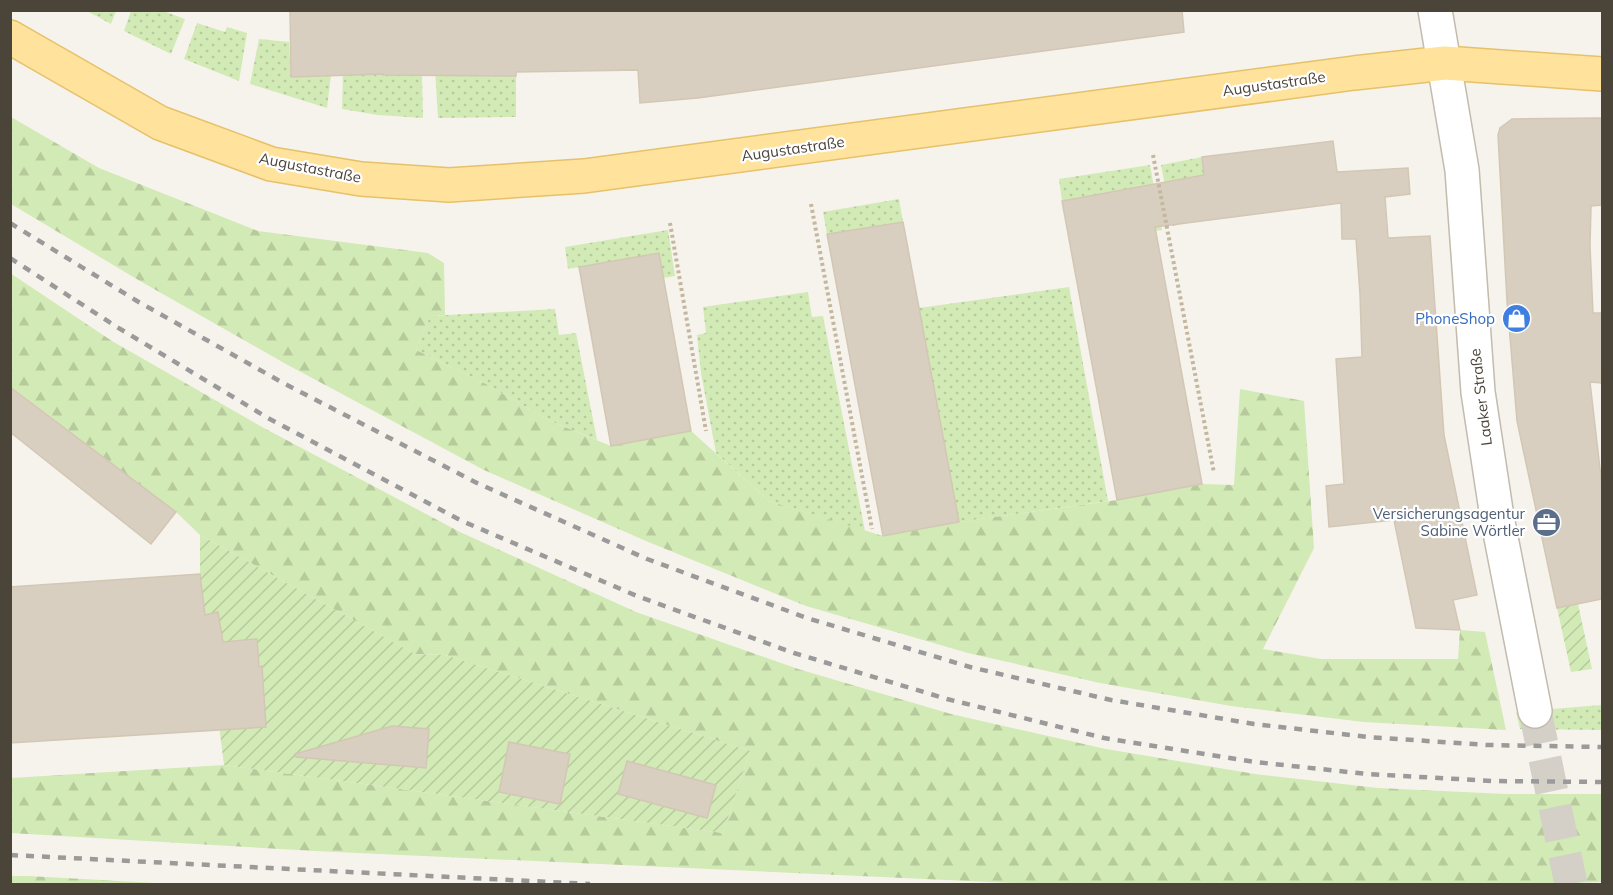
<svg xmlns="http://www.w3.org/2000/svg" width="1613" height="895" font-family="Mulish,sans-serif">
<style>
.grass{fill:url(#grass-dots)}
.forest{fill:url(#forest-firs)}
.garden{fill:url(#garden-furrows)}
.building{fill:#d8cfc1;stroke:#d3c7b4;stroke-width:1.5}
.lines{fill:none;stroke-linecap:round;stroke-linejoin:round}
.minor-tunnel{stroke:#d4d0c8;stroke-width:33;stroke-dasharray:33 16;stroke-linecap:butt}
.minor-casing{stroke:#c2bbae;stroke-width:36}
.major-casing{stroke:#e6c16a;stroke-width:36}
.path{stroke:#c4b79f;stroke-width:4;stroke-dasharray:3 3;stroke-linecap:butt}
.minor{stroke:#fff;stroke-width:33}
.major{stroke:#ffe39c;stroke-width:33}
.rail{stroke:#9a9a9a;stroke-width:4.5;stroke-dasharray:8 8;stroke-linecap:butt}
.labels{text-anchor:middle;stroke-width:4.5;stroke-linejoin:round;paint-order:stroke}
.street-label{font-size:15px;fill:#4b4439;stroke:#fff}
.shop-label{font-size:15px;fill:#366cbe;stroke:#fff;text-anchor:end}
.service-label{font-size:15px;fill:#4e5e75;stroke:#fff;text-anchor:end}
</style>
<defs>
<pattern id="grass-dots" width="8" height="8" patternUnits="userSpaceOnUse" patternTransform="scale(1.5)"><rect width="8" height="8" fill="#d2eab5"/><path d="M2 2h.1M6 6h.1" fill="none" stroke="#b6ca9c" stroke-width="1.8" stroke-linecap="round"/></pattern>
<pattern id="forest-firs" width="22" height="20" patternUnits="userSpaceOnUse" patternTransform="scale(1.5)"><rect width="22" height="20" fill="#d2eab5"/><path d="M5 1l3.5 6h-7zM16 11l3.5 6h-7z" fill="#b6ca9c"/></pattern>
<pattern id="garden-furrows" width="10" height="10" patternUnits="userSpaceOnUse" patternTransform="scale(1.5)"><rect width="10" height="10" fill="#d2eab5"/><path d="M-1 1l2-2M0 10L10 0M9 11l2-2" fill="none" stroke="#b6ca9c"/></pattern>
</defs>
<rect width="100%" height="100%" fill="#f6f3ec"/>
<!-- grass -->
<g class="grass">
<polygon points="87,11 116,11 111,24"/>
<polygon points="131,11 163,11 185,19 171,54 124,31"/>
<polygon points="197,23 225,32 227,27 247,33 239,81 184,59"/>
<polygon points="259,39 289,42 291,77 331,75 327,108 250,84"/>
<polygon points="435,69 475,71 475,76 516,76 516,117 438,118"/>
<polygon points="343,70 383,70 384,75 422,75 423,118 378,115 342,109"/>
<polygon points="1202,157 1210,219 1173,226 1161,165"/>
<polygon points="1150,165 1162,230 1155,231 1062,201 1059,179"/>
<polygon points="899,199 903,222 827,234 823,212"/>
<polygon points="668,230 675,276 663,278 659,253 568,269 565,247"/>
<polygon points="1069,287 1108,501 959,522 919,308"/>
<polygon points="808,292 812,317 823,316 865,531 769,501 716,453 701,373 697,335 706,333 703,307"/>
<polygon points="555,309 559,335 576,333 597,440 550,421 486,384 416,350 430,316"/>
<polygon points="1602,705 1602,730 1520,729 1516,712"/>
</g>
<!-- forest -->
<g class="forest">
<polygon points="11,117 99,168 258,231 428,253 444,263 445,315 430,316 416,350 486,384 550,421 611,446 691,431 769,501 883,536 959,522 1117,500 1202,484 1234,485 1240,389 1304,401 1314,548 1263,649 1321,659 1458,659 1460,630 1485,632 1506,730 1364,722 1231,706 1100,683 968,653 806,606 646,541 484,470 286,364 140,281 11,204"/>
<polygon points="10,273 112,341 262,427 460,532 636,612 798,669 951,714 1106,749 1255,774 1378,788 1506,794 1602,794 1602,882 1547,884 1037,884 315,851 11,833 11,778 224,765 723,833 750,751 445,655 415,654 200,535 176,512 11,387"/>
<polygon points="11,876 28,876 174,884 11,884"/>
</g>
<!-- garden -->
<g class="garden">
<polygon points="200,535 415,654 445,655 750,751 723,833 224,765 200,574"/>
<polygon points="1578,604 1592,669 1571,672 1557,608"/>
</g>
<!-- building -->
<g class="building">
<polygon points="290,10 1182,10 1184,32 698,98 640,103 638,70 516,72 516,76 383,75 383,74 291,77"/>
<polygon points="1602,118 1602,205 1591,206 1590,246 1593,313 1602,313 1602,383 1590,382 1602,486 1602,599 1557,608 1517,421 1507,301 1498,135 1500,128 1512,119"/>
<polygon points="1333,141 1337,172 1408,168 1410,194 1385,197 1388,238 1430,236 1444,435 1477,595 1453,600 1460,630 1416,628 1394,520 1329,527 1326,486 1344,484 1336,359 1362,357 1360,294 1356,239 1342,239 1341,203 1155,227 1202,484 1117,500 1062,201 1204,175 1202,157"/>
<polygon points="903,222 959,522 883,536 827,234"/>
<polygon points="659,253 691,431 611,446 579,267"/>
<polygon points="10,387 176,512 151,544 10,432"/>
<polygon points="200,574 205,615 218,612 223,642 257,639 259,667 262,666 266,727 10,743 10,587"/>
<polygon points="392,726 429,729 426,768 296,757 295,754"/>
<polygon points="509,742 570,754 560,804 499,792"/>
<polygon points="627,761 716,785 707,818 618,794"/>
</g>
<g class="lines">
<!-- minor-tunnel -->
<polyline class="minor-tunnel" points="1535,711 1571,884"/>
<defs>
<polyline id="minor" points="1435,10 1462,170 1478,392 1497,517 1535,711"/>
<polyline id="major" points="10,37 160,123 271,164 361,179 449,185 584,176 1354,73 1445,63 1602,74"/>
</defs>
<!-- minor casing -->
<use href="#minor" class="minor-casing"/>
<!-- major casing -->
<use href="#major" class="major-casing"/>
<!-- path -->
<g class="path">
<polyline points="1153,155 1214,473"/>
<polyline points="811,204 872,529"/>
<polyline points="670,223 706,431"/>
</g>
<!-- minor -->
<use href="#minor" class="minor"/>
<!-- major -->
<use href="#major" class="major"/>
<!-- rail -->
<g class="rail">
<polyline points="10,223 137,301 285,384 477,483 647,559 807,618 970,667 1111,700 1254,724 1368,737 1487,745 1602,747"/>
<polyline points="10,258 117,327 268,418 462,521 637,596 794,653 947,699 1104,738 1255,762 1367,774 1493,781 1602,782"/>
<polyline points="10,855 590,884"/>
</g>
</g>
<!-- icons -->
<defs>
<symbol id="shop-disc" viewBox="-11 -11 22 22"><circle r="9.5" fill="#3f7fe0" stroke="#fff"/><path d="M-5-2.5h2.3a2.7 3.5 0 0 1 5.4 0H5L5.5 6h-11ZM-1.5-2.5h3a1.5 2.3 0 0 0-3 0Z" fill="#fff"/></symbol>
<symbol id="office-disc" viewBox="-11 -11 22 22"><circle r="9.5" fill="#5c6f8a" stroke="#fff"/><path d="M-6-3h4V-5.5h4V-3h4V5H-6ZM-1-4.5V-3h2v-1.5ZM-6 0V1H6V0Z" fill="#fff"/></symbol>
</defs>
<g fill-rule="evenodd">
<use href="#shop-disc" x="1500" y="302" width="33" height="33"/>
<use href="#office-disc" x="1530" y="506" width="33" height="33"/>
</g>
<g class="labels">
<!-- street labels -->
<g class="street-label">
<text transform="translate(1274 84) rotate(-8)" y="5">Augustastraße</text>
<text transform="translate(793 149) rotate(-8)" y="5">Augustastraße</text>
<text transform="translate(310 168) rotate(11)" y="5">Augustastraße</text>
<text transform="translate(1481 397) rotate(-97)" y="5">Laaker Straße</text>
</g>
<!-- shop labels -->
<g class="shop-label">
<text x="1495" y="324">PhoneShop</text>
</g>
<!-- service labels -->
<g class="service-label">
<text x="1525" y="519">Versicherungsagentur<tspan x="1525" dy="17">Sabine Wörtler</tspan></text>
</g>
</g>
<!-- border -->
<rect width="1613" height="895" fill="none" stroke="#4b4439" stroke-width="24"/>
</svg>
